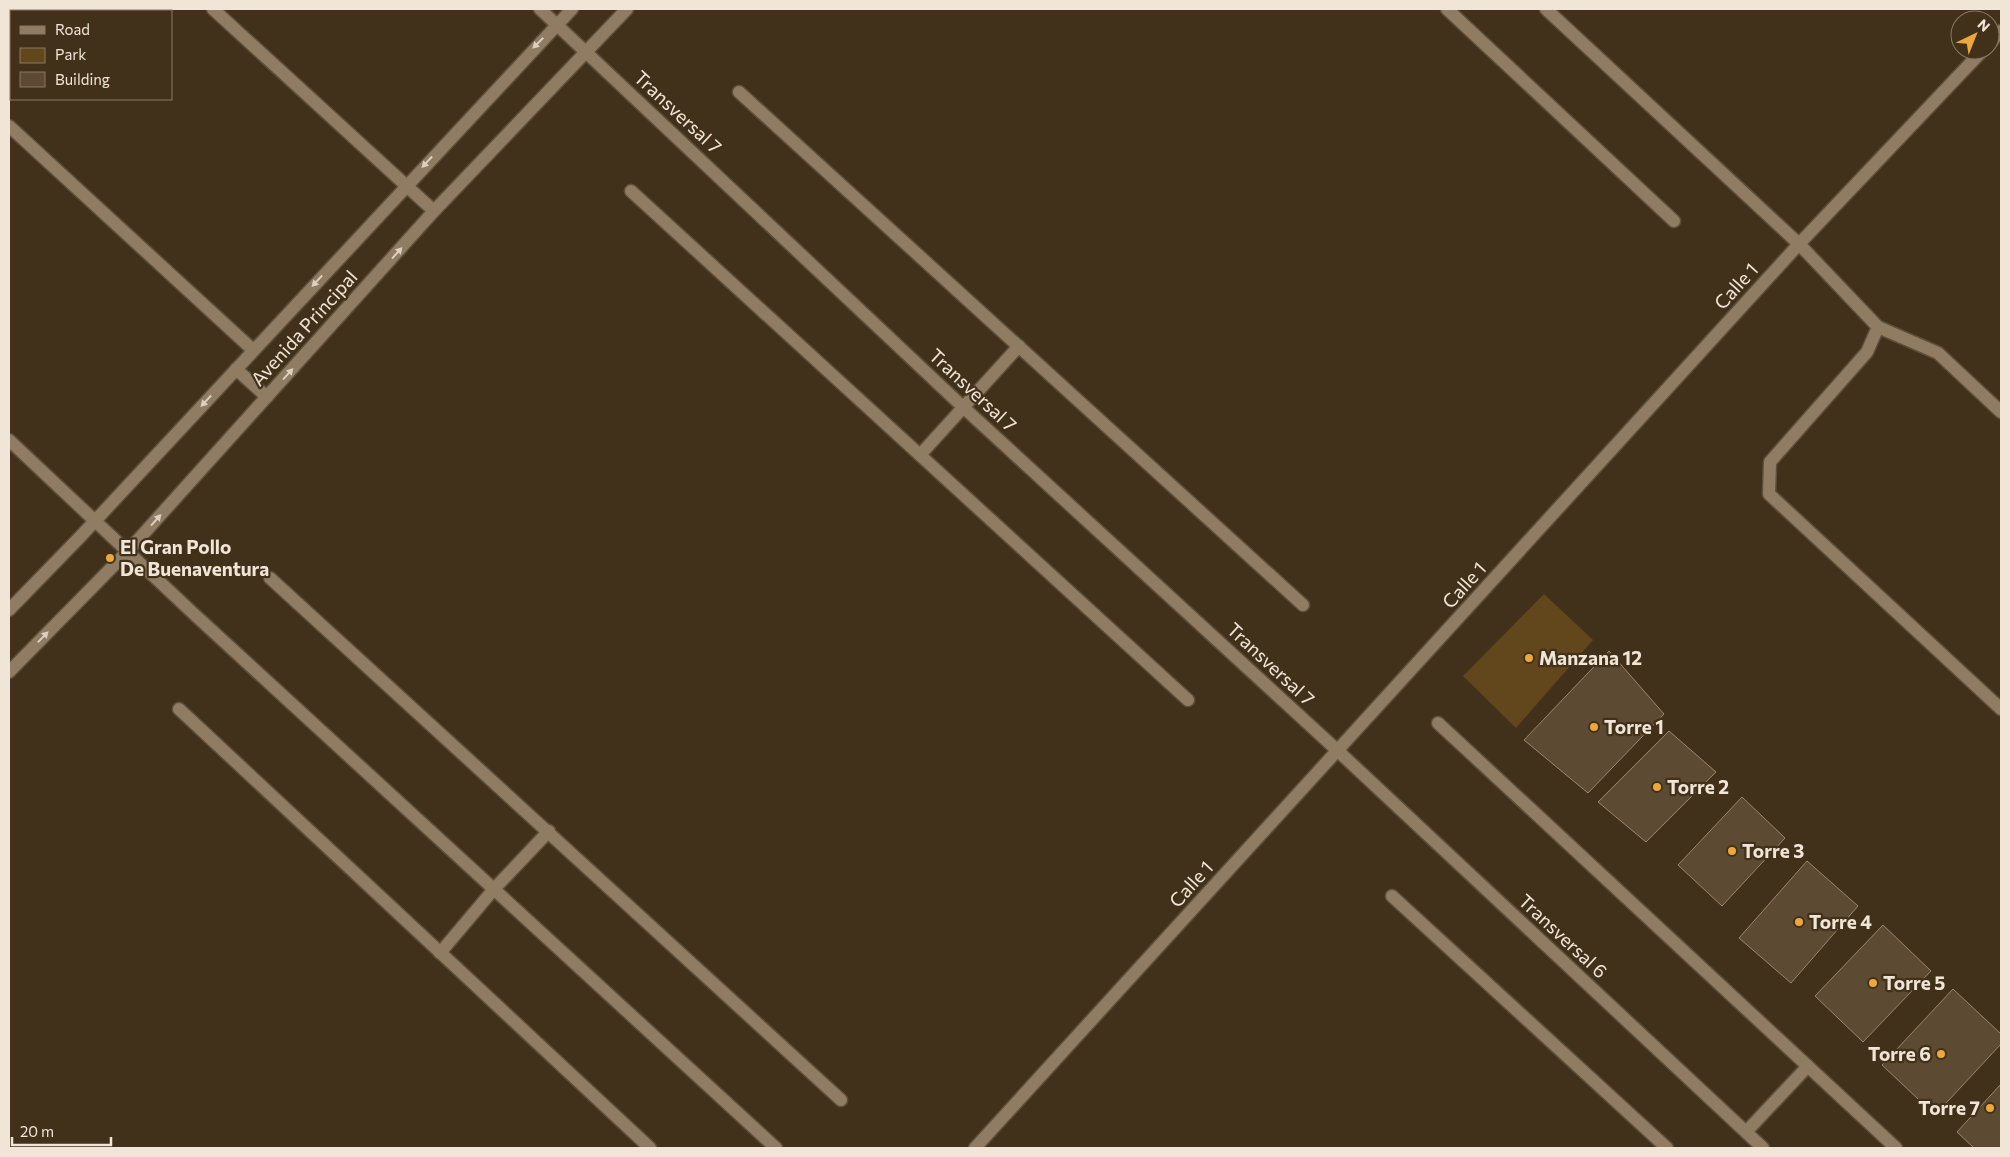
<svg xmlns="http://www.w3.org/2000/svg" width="2010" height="1157" font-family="Commissioner,sans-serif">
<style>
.green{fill:#62461c}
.building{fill:#5c4a33;stroke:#9a876e}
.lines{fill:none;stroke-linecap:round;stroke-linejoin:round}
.street-casing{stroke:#5c4e3a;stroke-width:15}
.street{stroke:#8f7c63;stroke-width:12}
.oneway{fill:#ddd0c0}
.poi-dot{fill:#eda83b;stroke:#42311a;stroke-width:2}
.labels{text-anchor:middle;stroke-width:4.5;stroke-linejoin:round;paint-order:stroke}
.street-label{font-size:19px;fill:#f0e5d7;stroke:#42311a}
.poi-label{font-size:19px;font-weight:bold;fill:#f0e5d7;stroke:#42311a;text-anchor:start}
</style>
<rect width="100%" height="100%" fill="#42311a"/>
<!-- green -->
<polygon class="green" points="1544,594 1593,640 1516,728 1463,676"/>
<!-- building -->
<g class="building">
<polygon points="1609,651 1664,714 1588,793 1524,740"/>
<polygon points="1669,731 1716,772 1646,842 1598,802"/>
<polygon points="1742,797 1785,838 1722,906 1678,865"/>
<polygon points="1807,861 1858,906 1791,983 1739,938"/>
<polygon points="1883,925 1931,971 1863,1042 1815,996"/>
<polygon points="1953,989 2001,1034 2001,1044 1935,1115 1882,1065"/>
<polygon points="2001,1084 2001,1148 1974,1148 1957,1132"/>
</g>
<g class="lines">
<defs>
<g id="street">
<polyline points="213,9 434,211"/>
<polyline points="540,9 963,407 1338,751 1763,1148"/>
<polyline points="1447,9 1674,221"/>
<polyline points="1546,9 1799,244 1878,327 1938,353 2001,412"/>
<polyline points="1990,43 2001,31"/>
<polyline points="739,92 1303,605"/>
<polyline points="9,126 253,350"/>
<polyline points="631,191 1188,700"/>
<polyline points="1878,327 1867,352 1770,462 1769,494 2001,709"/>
<polyline points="236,369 267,397"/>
<polyline points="9,440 195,615 776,1148"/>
<polyline points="920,455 1019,346"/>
<polyline points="270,578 841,1100"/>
<polyline points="9,610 80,537 572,9"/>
<polyline points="9,672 128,551 434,211 627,9"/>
<polyline points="179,709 650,1148"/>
<polyline points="1438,723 1896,1148"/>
<polyline points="1392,896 1667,1148"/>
<polyline points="440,953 494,889 549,831"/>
<polyline points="1746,1132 1808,1066"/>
<polyline points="975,1148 1799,244 1983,50"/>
</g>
</defs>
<!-- street casing -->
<use href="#street" class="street-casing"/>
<!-- street -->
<use href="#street" class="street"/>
</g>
<!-- one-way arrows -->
<defs><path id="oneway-solid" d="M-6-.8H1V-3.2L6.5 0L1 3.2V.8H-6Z" transform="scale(1.25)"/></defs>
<g class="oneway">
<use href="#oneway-solid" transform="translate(538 43) rotate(135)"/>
<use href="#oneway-solid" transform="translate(427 162) rotate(133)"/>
<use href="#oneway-solid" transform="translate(397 253) rotate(-48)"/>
<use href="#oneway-solid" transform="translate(317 281) rotate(133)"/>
<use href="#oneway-solid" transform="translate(288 374) rotate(-48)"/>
<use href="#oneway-solid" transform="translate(206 401) rotate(133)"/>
<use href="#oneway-solid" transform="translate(156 520) rotate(-48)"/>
<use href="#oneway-solid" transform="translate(43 637) rotate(-46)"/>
</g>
<!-- markers -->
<g class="poi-dot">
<circle cx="110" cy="558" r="5"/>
<circle cx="1529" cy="658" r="5"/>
<circle cx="1594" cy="727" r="5"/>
<circle cx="1657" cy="787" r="5"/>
<circle cx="1732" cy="851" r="5"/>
<circle cx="1799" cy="922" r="5"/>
<circle cx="1873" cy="983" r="5"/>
<circle cx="1941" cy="1054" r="5"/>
<circle cx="1990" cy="1108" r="5"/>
</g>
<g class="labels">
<!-- street labels -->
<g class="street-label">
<text transform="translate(678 112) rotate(43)" y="7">Transversal 7</text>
<text transform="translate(1736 286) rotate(-48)" y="7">Calle 1</text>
<text transform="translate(304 328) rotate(-48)" y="7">Avenida Principal</text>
<text transform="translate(973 390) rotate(43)" y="7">Transversal 7</text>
<text transform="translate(1464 585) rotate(-48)" y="7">Calle 1</text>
<text transform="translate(1271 664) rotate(43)" y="7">Transversal 7</text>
<text transform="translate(1191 884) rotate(-48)" y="7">Calle 1</text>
<text transform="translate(1563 936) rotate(43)" y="7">Transversal 6</text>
</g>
<!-- poi labels -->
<g class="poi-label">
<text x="120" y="554">El Gran Pollo<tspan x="120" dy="22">De Buenaventura</tspan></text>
<text x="1539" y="665">Manzana 12</text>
<text x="1604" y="734">Torre 1</text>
<text x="1667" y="794">Torre 2</text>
<text x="1742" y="858">Torre 3</text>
<text x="1809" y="929">Torre 4</text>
<text x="1883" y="990">Torre 5</text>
<text x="1931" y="1061" text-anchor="end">Torre 6</text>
<text x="1980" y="1115" text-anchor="end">Torre 7</text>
</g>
</g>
<!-- border -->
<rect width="2010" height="1157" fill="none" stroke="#f0e5d7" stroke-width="20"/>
<!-- legend -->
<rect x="10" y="10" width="162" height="90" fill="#42311a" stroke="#887966"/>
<rect x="20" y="26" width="25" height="8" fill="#8f7c63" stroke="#887966"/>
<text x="55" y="35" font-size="15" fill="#f0e5d7">Road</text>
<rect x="20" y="48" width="25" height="15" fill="#62461c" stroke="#887966"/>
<text x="55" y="60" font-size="15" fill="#f0e5d7">Park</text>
<rect x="20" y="72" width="25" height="15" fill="#5c4a33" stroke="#887966"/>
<text x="55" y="85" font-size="15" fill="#f0e5d7">Building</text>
<!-- north arrow -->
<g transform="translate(1975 35) rotate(43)"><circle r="24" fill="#42311a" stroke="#887966"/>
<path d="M0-4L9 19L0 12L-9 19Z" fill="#eda83b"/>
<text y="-8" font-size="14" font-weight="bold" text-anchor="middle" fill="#f0e5d7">N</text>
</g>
<!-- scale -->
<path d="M12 1137v8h99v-8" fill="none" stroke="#f0e5d7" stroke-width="2.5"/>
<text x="20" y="1137" font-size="15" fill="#f0e5d7" stroke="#42311a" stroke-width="4" paint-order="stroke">20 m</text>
</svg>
